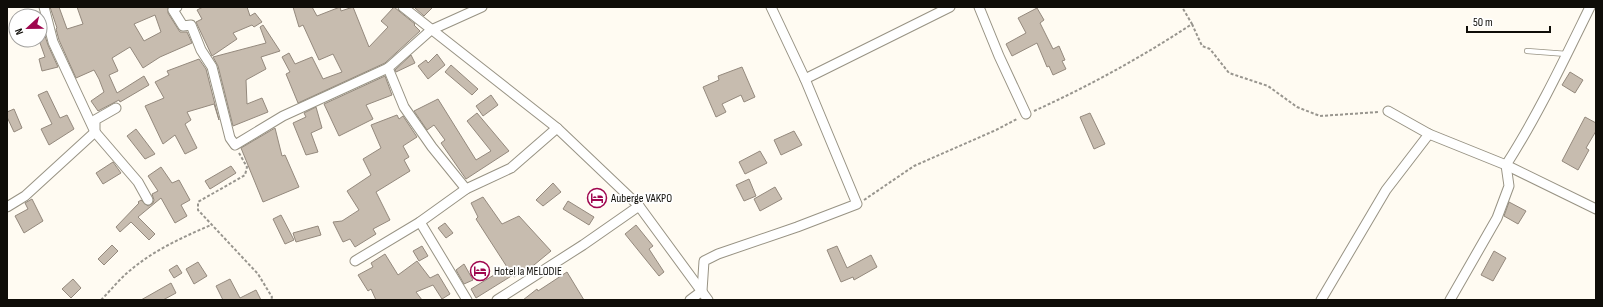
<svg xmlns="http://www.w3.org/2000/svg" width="1603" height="307" font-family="'Sofia Sans Condensed',sans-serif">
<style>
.building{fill:#c7bcaf;stroke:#94897d;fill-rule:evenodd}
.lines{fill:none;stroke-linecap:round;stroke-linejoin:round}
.lane-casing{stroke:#989384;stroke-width:6}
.street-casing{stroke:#989384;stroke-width:11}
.path{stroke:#98958e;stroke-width:2;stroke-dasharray:3 2;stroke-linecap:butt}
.lane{stroke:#fff;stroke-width:4.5}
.street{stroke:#fff;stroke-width:9}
.labels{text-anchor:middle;stroke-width:3.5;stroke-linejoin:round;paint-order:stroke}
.poi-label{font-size:12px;fill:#0f0d08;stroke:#fff;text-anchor:start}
</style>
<rect width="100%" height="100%" fill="#fffbf2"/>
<!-- building -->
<g class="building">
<path d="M 50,7 L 59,7 L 67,29 L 83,24 L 77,7 L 168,7 L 168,13 L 178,29 L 180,32 L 187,32 L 192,43 L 160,57 L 143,68 L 130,47 L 112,58 L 118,71 L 109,75 L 117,93 L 144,76 L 149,85 L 120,102 L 119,100 L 98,111 L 91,101 L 104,92 L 99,79 L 94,70 L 76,78 L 59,40 L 56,29 L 57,28 ZM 155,15 L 161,32 L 144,41 L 134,24 Z"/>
<polygon points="203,7 247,7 250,16 255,13 262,22 254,27 252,25 233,33 237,39 212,56 196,22 202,19 197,10"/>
<polygon points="293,7 312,7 317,16 340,7 341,11 353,7 369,47 388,27 381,21 394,7 415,24 414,25 420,31 385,63 298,103 286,74 290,72 282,57 289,53 295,64 312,57 323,79 342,72 333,54 319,60 303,25 299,27"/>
<polygon points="416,7 433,7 424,16 415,8"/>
<polygon points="1037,8 1044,20 1040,23 1053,49 1059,46 1065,60 1062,61 1066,69 1053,75 1049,66 1047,67 1037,43 1012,56 1006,44 1026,33 1018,18"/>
<polygon points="263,25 280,51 261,57 266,69 246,80 247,104 262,98 268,112 233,126 218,66 213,57 266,43 260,27"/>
<polygon points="44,33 48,45 58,67 42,71 39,59 45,57 40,43 40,35"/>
<polygon points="437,54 445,65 428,79 418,66 426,60 428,63"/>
<polygon points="411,55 415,63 396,72 395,70"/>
<polygon points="199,59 206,69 219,120 214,104 187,112 191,120 185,124 197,148 185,154 175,135 163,144 145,106 164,98 155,82 169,75 167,71"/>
<polygon points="451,65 478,89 472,95 445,72"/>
<polygon points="742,67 755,97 744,102 741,95 722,104 726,112 716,117 703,87 719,80 718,76"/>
<polygon points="1570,72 1583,80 1575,93 1562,85"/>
<polygon points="385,76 392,95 366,105 373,119 339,136 324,104"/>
<polygon points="47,91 60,118 67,115 74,129 49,145 41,129 52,124 38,95"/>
<polygon points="491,95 498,105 483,116 476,106"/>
<polygon points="438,99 476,160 491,151 467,121 477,113 509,151 466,179 441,143 445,140 434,125 427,130 414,111"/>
<polygon points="316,107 322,128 311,133 318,152 306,155 293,123 306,117 304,113"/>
<polygon points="14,109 22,128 14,132 7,117 7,112"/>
<polygon points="1090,113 1105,144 1094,149 1080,117"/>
<polygon points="397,115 399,119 403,116 417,137 403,146 409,157 404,160 410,171 376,192 390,220 373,229 376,234 355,247 350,239 343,242 333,222 342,221 359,210 347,191 371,175 363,159 381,148 371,125"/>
<polygon points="1585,117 1596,123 1596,131 1586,148 1589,150 1578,170 1562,161"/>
<polygon points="275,128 282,156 285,155 299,187 263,202 241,148"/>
<polygon points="136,129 155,154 145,159 127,136"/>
<polygon points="794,131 802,145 781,155 774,140"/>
<polygon points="760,151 767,163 745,174 739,162"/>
<polygon points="113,162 121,173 103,184 96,173"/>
<polygon points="231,166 236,173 210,189 205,181"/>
<polygon points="161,167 172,183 179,180 190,200 181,205 187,216 175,223 161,198 138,217 155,234 149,240 131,222 120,232 116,227 139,203 138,202 141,200 148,206 153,203 154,200 152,194 158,191 148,176"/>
<polygon points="749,179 756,196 744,201 736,185"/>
<polygon points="553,183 561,192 543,206 536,200"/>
<polygon points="775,187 782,199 760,211 754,199"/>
<polygon points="483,197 502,224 519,216 551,251 534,265 514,277 513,275 476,298 471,289 507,267 476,219 478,217 471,203"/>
<polygon points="32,199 43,221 24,233 15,216 28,209 25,203"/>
<polygon points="568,201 594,217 589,225 563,209"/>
<polygon points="1509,202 1526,211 1518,224 1504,216"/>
<polygon points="281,215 294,240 285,244 273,219"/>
<polygon points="445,223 453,233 446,238 438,228"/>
<polygon points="636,225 653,246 649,249 664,272 659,276 625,234"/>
<polygon points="318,226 321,235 296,242 293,233"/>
<polygon points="112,245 118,251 104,265 98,259"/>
<polygon points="422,246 428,256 419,261 413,251"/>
<polygon points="837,246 847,268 871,255 877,267 854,280 853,277 841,282 827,250"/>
<polygon points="1494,251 1506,258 1493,281 1481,275"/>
<polygon points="385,254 398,275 417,261 430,278 438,274 450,294 442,299 433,285 416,292 422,300 376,300 371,289 368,291 358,275 373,267 371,263"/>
<polygon points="198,262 207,276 194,284 186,269"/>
<polygon points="464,264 473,280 464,284 456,270"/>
<polygon points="177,265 182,273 174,278 169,270"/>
<polygon points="567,272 584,300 523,300 537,289 538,291"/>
<polygon points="73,279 81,288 71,298 62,289"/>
<polygon points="230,279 240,298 256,290 261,300 223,300 216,286"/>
<polygon points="171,283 176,293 163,300 141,300"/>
</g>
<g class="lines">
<defs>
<polyline id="lane" points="1527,51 1567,54"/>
<g id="street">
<polyline points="44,7 53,42 95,132 138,182 148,200"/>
<polyline points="177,7 173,10 183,26 191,25 201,50 212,67 230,138 235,145 283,116 388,68 431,30 482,7"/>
<polyline points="403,7 557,128 639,206 708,300"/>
<polyline points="979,7 999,56 1026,114"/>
<polyline points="388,68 404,107 432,147 466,189"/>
<polyline points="805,79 950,7"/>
<polyline points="1388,111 1429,134 1506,165 1596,209"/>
<polyline points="7,207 25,196 95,132 95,120 116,108"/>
<polyline points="420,222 467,300"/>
<polyline points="355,261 420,222 466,189 511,168 557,128"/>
<polyline points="497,300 583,245 639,206"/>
<polyline points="690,300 702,291 704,261 718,254 797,227 857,204 805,79 771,7"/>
<polyline points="1321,300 1386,190 1429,134"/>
<path d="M 1450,300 L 1497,218 L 1509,186 L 1506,165 C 1538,115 1564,60 1590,7"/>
</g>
</defs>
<!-- lane casing -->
<use href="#lane" class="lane-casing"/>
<!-- street casing -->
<use href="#street" class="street-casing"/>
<!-- path -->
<g class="path">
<polyline points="1192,24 1202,46 1210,49 1229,73 1268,86 1297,107 1320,116 1379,112"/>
<path d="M 1034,111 C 1089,86 1142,57 1192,24 L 1182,7"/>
<polyline points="239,153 247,167 245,175 198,202 198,210 258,274 272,297 271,300"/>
<polyline points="864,200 914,166 996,130 1017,119"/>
<path d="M 101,300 C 110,291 118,281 127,273 C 152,251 181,238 211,225"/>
</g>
<!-- lane -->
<use href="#lane" class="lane"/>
<!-- street -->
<use href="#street" class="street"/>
</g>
<!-- icons -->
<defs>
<symbol id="hotel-ring" viewBox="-11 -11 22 22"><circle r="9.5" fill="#fff" stroke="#9f064e" stroke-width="1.5"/><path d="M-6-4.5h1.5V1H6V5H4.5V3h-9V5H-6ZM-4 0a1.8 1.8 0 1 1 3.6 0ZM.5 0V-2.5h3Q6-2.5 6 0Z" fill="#9f064e"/></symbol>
</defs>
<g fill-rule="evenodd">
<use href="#hotel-ring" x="586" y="187" width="22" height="22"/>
<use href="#hotel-ring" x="469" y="260" width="22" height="22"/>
</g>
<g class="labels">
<!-- poi labels -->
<g class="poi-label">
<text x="611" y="202">Auberge VAKPO</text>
<text x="494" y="275">Hotel la MELODIE</text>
</g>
</g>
<!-- border -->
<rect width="1603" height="307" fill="none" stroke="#0f0d08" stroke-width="16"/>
<!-- north arrow -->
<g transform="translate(28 28) rotate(248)"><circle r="19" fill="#ffffff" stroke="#9f9e9c"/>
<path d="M0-3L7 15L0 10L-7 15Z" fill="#9f064e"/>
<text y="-6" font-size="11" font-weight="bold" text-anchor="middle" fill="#0f0d08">N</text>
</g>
<!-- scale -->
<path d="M1467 26v6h83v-6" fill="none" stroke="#0f0d08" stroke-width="2"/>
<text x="1473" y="26" font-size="12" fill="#0f0d08" stroke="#ffffff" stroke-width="3" paint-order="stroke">50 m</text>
</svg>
